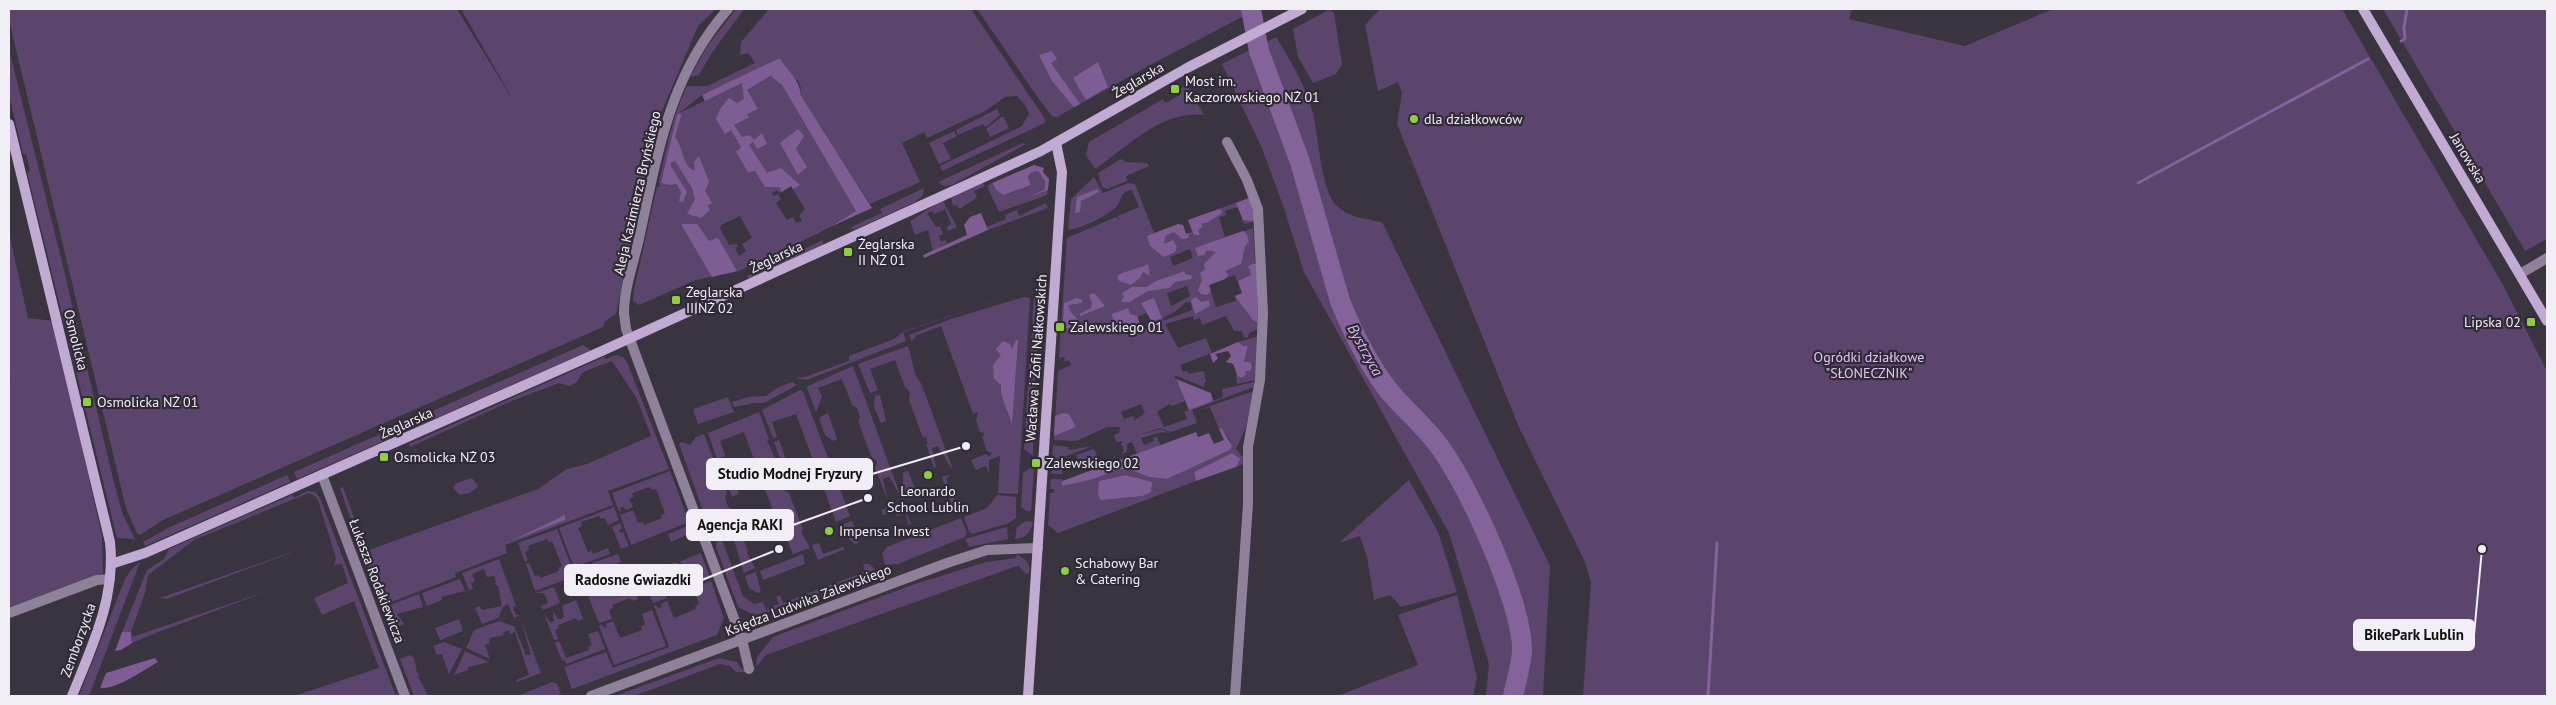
<svg xmlns="http://www.w3.org/2000/svg" width="2556" height="705" font-family="'PT Sans',sans-serif">
<style>
.green{fill:#5c456c;fill-rule:evenodd}
.forest{fill:#7d5d94}
.pier{fill:#3a3340}
.lines{fill:none;stroke-linecap:round;stroke-linejoin:round}
.stream{stroke:#83639a;stroke-width:3}
.river{stroke:#83639a;stroke-width:20}
.street{stroke:#8f819a;stroke-width:10}
.secondary{stroke:#c2abd3;stroke-width:10}
.poi-dot{fill:#8fcd42;stroke:#302936;stroke-width:2}
.labels{text-anchor:middle;stroke-width:4.5;stroke-linejoin:round;paint-order:stroke}
.street-label{font-size:14px;fill:#f2eef6;stroke:#302936}
.poi-label{font-size:14px;fill:#f2eef6;stroke:#302936;text-anchor:start}
.park-label{font-size:14px;fill:#e2c6f6;stroke:#302936}
.water-label{font-size:15px;font-style:italic;fill:#ddb7f8;stroke:#302936}
.leader{fill:none;stroke:#f2eef6;stroke-width:2}
.callout-dot{fill:#f2eef6;stroke:#302936;stroke-width:2}
.callout{fill:#f2eef6;stroke:#f2eef6;stroke-width:2}
.callout-label{font-size:15px;text-anchor:middle;font-weight:bold;fill:#111}
</style>
<rect width="100%" height="100%" fill="#3a3340"/>
<!-- green -->
<g class="green">
<polygon points="9,9 457,9 516,105 461,9 716,9 698,26 656,125 616,314 605,321 603,327 163,520 140,535 137,533 126,508 9,20"/>
<polygon points="736,9 744,9 711,54 699,75 690,77 708,45"/>
<path d="M 769,9 L 971,9 L 1045,119 L 1045,123 L 942,171 L 940,166 L 1022,126 L 1029,114 L 1026,106 L 1017,96 L 1005,97 L 985,111 L 927,138 L 924,132 L 902,143 L 920,182 L 870,204 L 800,94 L 801,87 L 798,81 L 790,75 L 780,58 L 767,65 L 702,95 L 679,113 L 742,83 L 747,90 L 772,76 L 782,85 L 856,211 L 819,233 L 739,271 L 696,280 L 639,305 L 633,301 L 634,290 L 657,187 L 660,187 L 659,182 C 666,150 672,117 687,86 L 707,86 L 755,63 L 748,53 L 740,55 L 741,42 ZM 791,186 L 805,209 L 799,216 L 802,221 L 796,223 L 793,217 L 787,220 L 776,203 L 781,199 L 778,194 L 774,196 L 772,193 L 777,190 L 779,193 ZM 740,216 L 752,238 L 742,244 L 746,251 L 739,256 L 735,248 L 738,246 L 737,244 L 729,245 L 720,228 L 721,225 Z"/>
<polygon points="977,9 1242,9 1242,17 1152,64 1057,117 1052,116 1041,102"/>
<polygon points="1380,9 1852,9 1849,19 1965,46 2053,9 2342,9 2503,285 2547,371 2547,696 1583,696 1591,582 1585,562 1518,425 1397,124 1402,93 1398,82 1378,91 1365,25"/>
<polygon points="2383,9 2547,9 2547,239 2525,251"/>
<polygon points="1329,10 1334,13 1342,64 1336,74 1313,83 1298,57 1293,29"/>
<path d="M 1276,37 C 1290,60 1306,86 1313,113 C 1318,134 1321,190 1336,205 C 1347,217 1366,219 1382,222 L 1550,566 L 1543,696 L 1486,696 L 1489,664 L 1449,533 L 1304,272 L 1283,205 L 1261,146 L 1222,64 Z"/>
<polygon points="9,50 62,262 113,479 123,515 135,539 117,538 27,172 30,171 26,154 23,154 9,95"/>
<path d="M 1187,85 L 1204,115 C 1162,110 1127,147 1095,169 L 1086,155 L 1089,142 L 1163,99 L 1165,103 L 1180,95 L 1177,90 Z"/>
<polygon points="997,109 1000,115 986,127 983,124 958,135 956,130"/>
<polygon points="1001,117 1004,117 1009,128 990,137 986,129"/>
<polygon points="954,131 957,136 943,143 951,159 939,164 929,143"/>
<polygon points="1023,143 1026,144 952,185 944,186 938,182"/>
<polygon points="1121,159 1126,162 1147,163 1149,166 1126,176 1127,181 1107,189 1102,187 1098,173"/>
<polygon points="1031,171 1038,171 1045,181 1045,189 1035,195 1048,190 1047,195 999,212 987,186 992,183 996,190 1005,195 1031,185 1028,177"/>
<path d="M 1094,177 L 1103,193 L 1128,183 L 1135,184 L 1154,233 L 1178,224 L 1179,226 L 1183,225 L 1186,234 L 1192,232 L 1188,220 L 1249,198 L 1256,221 L 1244,224 L 1238,207 L 1225,211 L 1226,215 L 1219,217 L 1225,237 L 1253,228 L 1257,294 L 1244,308 L 1253,319 L 1258,323 L 1258,329 L 1249,333 L 1248,337 L 1244,338 L 1242,331 L 1234,331 L 1226,316 L 1202,325 L 1200,318 L 1194,320 L 1193,316 L 1165,324 L 1178,348 L 1206,338 L 1212,353 L 1180,365 L 1183,372 L 1187,371 L 1188,374 L 1204,371 L 1206,382 L 1204,383 L 1204,387 L 1174,375 L 1185,401 L 1172,406 L 1169,404 L 1157,412 L 1164,427 L 1187,419 L 1184,412 L 1223,397 L 1222,389 L 1254,382 L 1254,387 L 1192,410 L 1197,423 L 1171,432 L 1160,428 L 1136,436 L 1161,429 L 1170,433 L 1162,432 L 1141,438 L 1144,445 L 1154,441 L 1153,437 L 1157,437 L 1160,445 L 1137,454 L 1132,442 L 1127,444 L 1127,452 L 1121,454 L 1124,450 L 1121,444 L 1123,441 L 1116,442 L 1114,435 L 1119,433 L 1120,427 L 1107,427 L 1076,441 L 1054,440 L 1058,371 L 1071,365 L 1069,360 L 1061,363 L 1065,360 L 1064,357 L 1059,358 L 1067,238 L 1116,217 L 1119,220 L 1118,216 L 1139,207 L 1132,190 C 1118,192 1123,201 1115,208 C 1103,218 1083,228 1068,230 L 1071,199 ZM 1190,249 L 1193,258 L 1173,266 L 1170,257 ZM 1235,275 L 1242,293 L 1235,296 L 1236,301 L 1216,307 L 1209,285 ZM 1187,286 L 1190,296 L 1171,306 L 1167,293 ZM 1186,302 L 1191,302 L 1192,310 L 1163,321 L 1163,318 L 1176,311 ZM 1148,312 L 1153,325 L 1142,330 L 1137,317 ZM 1141,404 L 1145,413 L 1135,420 L 1133,416 L 1124,419 L 1121,412 Z"/>
<polygon points="983,183 985,186 974,191 977,198 959,209 957,205 953,206 951,197"/>
<polygon points="924,188 922,196 915,202 854,230 851,227 882,213 880,209"/>
<path d="M 943,201 L 957,227 L 948,231 L 947,227 L 951,224 L 945,209 L 934,214 L 932,211 L 927,213 L 936,227 L 940,226 L 943,234 L 939,236 L 941,242 L 945,240 L 947,243 L 933,251 L 928,230 L 915,235 L 910,221 C 922,215 929,207 943,201 Z"/>
<polygon points="1046,203 1048,208 988,230 986,227 1006,219 1005,215 1025,206 1017,210 1019,216"/>
<polygon points="9,233 28,318 54,321 102,537 103,573 9,607 9,383 12,372 9,380"/>
<polygon points="823,240 823,245 749,279 747,276"/>
<polygon points="1023,292 903,332 906,341 807,380 795,378 805,377 849,361 849,356 894,339 904,331"/>
<polygon points="1024,297 1030,298 1018,494 998,493 1000,456 989,460 989,473 986,466 976,470 971,460 986,454 989,457 992,453 987,451 982,437 985,433 980,432 976,420 978,412 973,414 941,326 917,335 912,341 909,335 951,319"/>
<polygon points="1034,297 1043,298 1035,377 1034,396 1037,406 1033,432 1033,456 1024,449"/>
<polygon points="1259,336 1255,380 1237,384 1235,369 1237,374 1244,363 1248,346 1243,347 1238,342"/>
<polygon points="583,345 591,350 297,479 294,472"/>
<path d="M 908,346 C 912,357 913,375 921,383 L 952,467 L 951,468 L 938,446 L 932,448 L 936,467 L 934,468 L 926,444 L 928,445 L 926,436 L 923,438 L 909,400 L 910,392 L 905,387 L 895,360 L 870,369 L 878,390 L 870,393 L 858,364 Z"/>
<polygon points="616,355 623,357 627,362 669,469 608,491 613,505 505,545 507,553 455,573 456,577 381,606 340,488 343,487 366,551 538,489 567,469 587,464 651,436 637,399 612,361 588,370 582,373 577,382 569,386 559,383 514,400 410,447 409,444 604,357 606,359"/>
<polygon points="853,366 901,497 889,476 883,479 888,500 875,468 877,462 871,456 858,421 860,417 857,408 852,405 842,379 818,388 822,397 816,412 807,388 808,386"/>
<polygon points="792,382 797,385 764,403 755,403 734,407 732,402 748,397 766,396 779,387"/>
<polygon points="800,390 803,392 850,516 836,522 796,414 772,422 777,437 773,438 762,410"/>
<path d="M 1254,391 L 1246,427 L 1236,449 L 1244,459 L 1243,464 L 1236,467 L 1232,453 L 1194,472 L 1196,481 L 1058,533 L 1048,525 L 1050,494 L 1054,492 L 1054,489 L 1050,489 L 1051,479 L 1062,479 L 1062,485 L 1094,479 L 1116,470 L 1128,469 L 1149,477 L 1167,479 L 1230,450 L 1230,440 L 1222,428 L 1219,429 L 1210,407 L 1195,411 ZM 1127,475 L 1151,482 L 1151,492 L 1128,498 L 1099,481 Z"/>
<polygon points="880,395 886,421 881,423 874,407 875,396"/>
<polygon points="728,397 734,412 698,424 693,409"/>
<polygon points="759,412 769,439 767,440 782,474 780,479 784,490 789,493 803,530 801,531 810,548 793,554 786,537 783,538 744,432 720,441 725,456 717,459 708,433"/>
<polygon points="828,413 837,439 833,441 825,435 819,418"/>
<polygon points="704,434 714,460 713,461 716,463 727,493 725,498 728,507 733,510 736,519 725,521 727,527 706,519 679,444 682,442 690,445 696,437"/>
<polygon points="779,440 791,474 787,476 774,442"/>
<polygon points="1053,445 1068,447 1069,450 1093,446 1064,457 1062,474 1051,474"/>
<polygon points="1094,449 1100,462 1081,468 1076,455"/>
<polygon points="726,459 739,494 732,497 719,462"/>
<polygon points="1031,467 1034,468 1031,511 1027,511 1021,507 1023,473"/>
<polygon points="670,471 689,522 631,545 620,515 633,510 638,523 643,522 644,525 662,518 661,515 665,513 656,489 652,490 650,487 632,493 634,497 629,499 633,507 626,510 624,507 620,508 621,511 619,512 612,493"/>
<polygon points="908,471 916,491 907,495 903,487 903,473"/>
<polygon points="951,474 946,479 956,505 964,503 953,509 947,492 934,496 933,492 945,487 942,477"/>
<polygon points="287,475 290,482 145,546 143,542 168,528"/>
<polygon points="472,478 478,486 470,493 460,495 453,488 457,483"/>
<polygon points="1409,480 1438,532 1457,592 1401,607 1390,595 1374,600 1367,557 1360,536 1339,543"/>
<polygon points="307,491 315,492 320,498 396,696 294,696 379,668 354,601 322,615 314,598 348,583 342,564 334,565 336,558 318,500 315,496 309,493 194,540 148,575 145,593 131,632 122,632 147,570 164,559 169,549 292,495 294,498"/>
<polygon points="997,495 1016,497 1016,518 1009,523 972,534 969,532 964,517 987,508"/>
<polygon points="902,502 911,524 909,525 905,513 897,516 895,511 883,515 881,510"/>
<polygon points="614,507 619,520 608,525 605,518 601,519 599,516 581,522 582,526 578,528 588,552 592,551 593,554 608,548 610,554 574,567 559,528"/>
<polygon points="961,518 967,533 965,537 898,564 885,565 882,553 887,547"/>
<polygon points="852,521 859,541 856,545 845,536 841,525"/>
<path d="M 1026,521 L 1033,522 C 1031,533 1026,538 1015,539 L 1017,527 Z"/>
<polygon points="620,523 622,528 619,530 620,533 623,532 629,546 621,549 612,527"/>
<polygon points="690,525 691,533 671,542 668,534"/>
<polygon points="739,527 748,552 747,553 755,568 744,573 731,531"/>
<polygon points="1007,527 1008,539 969,547 965,539"/>
<polygon points="557,529 575,576 535,591 526,564 529,563 535,576 539,575 540,578 559,571 558,568 562,566 552,541 549,543 547,539 528,546 529,550 525,552 528,560 525,562 518,543"/>
<polygon points="717,540 722,540 743,596 754,604 763,602 767,612 755,615 738,607 716,547"/>
<polygon points="819,543 823,554 843,547 845,549 818,560 812,545"/>
<polygon points="312,545 167,599 160,598"/>
<polygon points="701,553 710,578 701,582 697,572 679,562"/>
<polygon points="618,554 621,562 595,571 592,563"/>
<polygon points="803,554 805,564 763,580 760,571"/>
<path d="M 1017,555 C 1025,558 1031,564 1029,573 L 1026,574 L 1019,566 L 1014,567 L 766,655 C 757,666 753,674 736,672 L 730,666 L 720,664 L 634,696 L 615,696 L 719,658 L 737,662 L 741,669 L 756,667 L 757,657 L 773,637 L 915,584 L 986,562 L 1016,558 Z"/>
<polygon points="499,559 516,606 513,607 516,615 520,615 514,618 508,604 503,607 498,618 482,624 475,608 480,606 482,610 502,606 498,586 494,584 496,583 494,576 487,577 484,569 472,574 475,581 471,583 473,589 469,590 462,573"/>
<polygon points="140,562 89,696 79,696 125,579 131,570"/>
<polygon points="675,562 695,574 699,585 711,581 724,618 717,635 572,689 564,667 606,652 613,668 669,647 654,606 656,605 658,608 662,607 661,604 667,601 674,618 696,609 695,606 699,604 690,580 686,581 684,578 666,585 667,588 663,590 667,598 653,603 642,575"/>
<polygon points="863,564 869,564 875,569 865,576 768,612 767,608 779,604 776,597 780,595 783,603 862,573 865,571"/>
<polygon points="756,572 761,593 758,593 749,588 745,576"/>
<polygon points="460,579 465,591 441,597 442,600 427,606 422,593"/>
<polygon points="629,580 638,599 632,601 630,598 612,605 613,608 609,610 612,619 599,623 588,596 611,587 616,596 620,597 620,586 625,593 630,593"/>
<polygon points="554,587 560,603 543,610 541,606 548,603 544,593 536,593"/>
<polygon points="268,591 148,636 132,643 132,637"/>
<polygon points="419,594 423,607 397,614 404,624 399,626 405,641 395,643 382,608"/>
<polygon points="1457,595 1477,678 1473,696 1337,696 1418,665 1398,615"/>
<polygon points="576,600 583,619 578,621 576,618 558,625 559,628 555,630 558,639 554,640 544,614 551,623 554,621 553,611 558,619 561,619 564,617 562,606"/>
<polygon points="652,610 666,646 614,665 599,626 602,625 604,628 607,627 606,624 613,621 620,638 642,630 641,626 645,625 642,614"/>
<polygon points="459,619 463,631 440,640 435,628"/>
<polygon points="521,620 541,673 517,682 516,680 529,675 515,632 510,634 509,630 503,633 504,635 490,638 489,644 485,645 490,659 466,648 474,630 499,621 514,626 526,655 531,655"/>
<polygon points="598,631 605,649 566,664 565,660 562,661 555,643 559,641 566,658 589,650 588,647 592,645 588,634"/>
<polygon points="444,642 462,649 449,674 442,654 437,655 433,646"/>
<polygon points="465,651 489,662 468,667 468,670 454,675"/>
<polygon points="410,655 414,658 417,672 420,675 418,676 428,696 414,696 400,659"/>
<polygon points="552,682 557,684 561,694 554,696 522,696 522,694"/>
</g>
<!-- forest -->
<g class="forest">
<polygon points="1052,51 1057,59 1051,63 1080,104 1074,107 1052,81 1039,55"/>
<path d="M 780,58 C 787,70 802,83 800,94 L 872,208 L 828,228 L 856,211 L 782,85 L 771,76 L 747,90 L 758,109 L 747,114 L 749,117 L 734,125 L 742,137 L 750,135 L 754,140 L 762,133 L 767,144 L 757,149 L 753,142 L 749,145 L 767,173 L 781,168 L 800,185 L 793,189 L 791,186 L 782,192 L 779,187 L 765,187 L 755,171 L 748,172 L 736,152 L 741,147 L 731,130 L 725,134 L 716,119 L 720,109 L 729,98 L 737,103 L 744,99 L 742,83 L 705,101 L 702,95 Z"/>
<polygon points="1098,62 1108,87 1086,100 1073,78"/>
<path d="M 680,113 L 681,116 L 675,137 C 683,147 682,166 695,171 L 694,162 L 699,156 L 709,182 L 705,191 L 712,203 L 707,206 L 710,210 L 701,218 L 687,214 L 695,199 L 692,188 L 675,161 L 671,162 L 671,166 L 687,192 L 683,202 L 679,201 L 681,192 L 677,184 L 670,185 L 661,183 L 677,115 Z"/>
<polygon points="798,129 804,136 796,149 807,167 798,175 780,143"/>
<polygon points="1034,165 1044,168 1043,172 1049,179 1048,190 1030,197 1045,189 1045,181 1038,171 1031,172 1028,177 1031,185 1004,195 996,190 992,183"/>
<polygon points="1097,189 1099,192 1081,201 1080,212 1075,213 1077,197"/>
<polygon points="1249,198 1253,206 1256,221 1243,220 1236,203"/>
<polygon points="1219,209 1222,211 1221,214 1206,223 1202,223 1202,227 1198,230 1200,235 1194,235 1188,220"/>
<polygon points="981,213 988,230 924,258 923,255 967,235 964,225 970,217"/>
<polygon points="681,224 697,224 709,241 718,238 737,271 712,277"/>
<polygon points="1178,224 1183,225 1186,234 1189,233 1188,238 1182,239 1174,232 1165,236 1164,244 1173,240 1177,247 1175,252 1164,257 1150,246 1147,236"/>
<polygon points="1243,231 1247,234 1249,242 1245,246 1241,264 1225,271 1228,275 1225,279 1209,285 1211,292 1207,295 1201,294 1198,290 1202,280 1200,273 1205,269 1204,264 1216,252 1207,250 1204,255 1198,256 1195,248"/>
<path d="M 1148,264 L 1150,276 L 1143,272 L 1140,278 L 1131,285 L 1119,281 L 1117,276 C 1125,270 1137,270 1148,264 Z"/>
<polygon points="1252,264 1257,264 1258,323 1253,320 1235,296 1242,293 1238,281 1251,275 1250,269 1247,267"/>
<polygon points="1185,271 1185,274 1193,276 1191,279 1175,282 1169,288 1148,291 1130,302 1121,302 1124,297 1122,293 1132,287 1147,287 1156,281"/>
<polygon points="1094,293 1105,306 1080,316 1080,314 1091,308 1092,303 1089,295"/>
<polygon points="1195,297 1202,302 1209,300 1210,306 1195,314 1191,301"/>
<polygon points="1077,298 1082,300 1082,303 1068,305 1071,312 1079,321 1078,325 1065,329 1063,325 1064,303"/>
<polygon points="1154,298 1162,318 1152,322 1141,303"/>
<polygon points="1128,308 1130,314 1137,316 1141,327 1130,331 1121,323 1113,323 1112,314"/>
<path d="M 1016,340 L 1018,340 L 1012,424 C 1008,410 1000,398 1001,385 L 994,379 L 993,365 L 1001,355 L 996,349 L 1003,341 L 1010,344 L 1012,349 Z"/>
<polygon points="1238,342 1243,346 1248,346 1244,362 1250,362 1252,367 1250,371 1245,371 1246,374 1242,378 1238,376 1233,364 1226,362 1231,356 1228,351 1215,354 1218,358 1213,363 1210,354"/>
<polygon points="1176,379 1211,393 1213,401 1189,410"/>
<polygon points="1064,413 1069,414 1076,427 1054,436 1055,416"/>
<polygon points="1222,428 1232,446 1230,450 1167,479 1149,477 1128,469 1116,470 1094,479 1062,486 1062,481 1196,432 1198,437 1209,433 1214,444 1224,440 1219,429"/>
<polygon points="1232,453 1240,459 1236,467 1196,481 1194,472"/>
<polygon points="1126,475 1152,482 1151,492 1142,496 1101,500 1098,495 1099,481"/>
<polygon points="565,515 565,520 511,541"/>
<polygon points="122,632 131,632 132,643 121,650 115,651"/>
<path d="M 155,658 L 158,662 C 144,670 116,690 100,688 L 106,673 Z"/>
</g>
<!-- pier -->
<polygon class="pier" points="1259,9 1265,9 1263,44 1253,48 1246,39 1240,19"/>
<g class="lines">
<!-- stream -->
<g class="stream">
<polyline points="2401,41 2405,39 2404,28 2407,9"/>
<polyline points="2138,183 2368,59"/>
<polyline points="1708,696 1717,543"/>
</g>
<!-- river -->
<path class="river" d="M 1251,9 L 1259,51 L 1300,162 L 1340,301 C 1353,333 1368,364 1389,391 C 1404,409 1422,424 1436,442 C 1466,479 1523,604 1522,651 C 1521,666 1516,682 1513,696"/>
<!-- street -->
<g class="street">
<path d="M 728,9 C 670,75 658,151 640,234 C 635,259 624,287 624,313 L 626,329 L 742,640 L 749,669"/>
<polyline points="1227,142 1247,180 1258,209 1263,313 1260,380 1248,447 1248,504 1235,696"/>
<polyline points="2520,274 2547,258"/>
<polyline points="322,475 405,696"/>
<polyline points="9,613 97,580 110,579"/>
<polyline points="591,696 947,563 987,550 1038,548"/>
</g>
<!-- secondary -->
<g class="secondary">
<polyline points="2363,9 2547,321"/>
<path d="M 9,124 L 110,542 C 116,598 92,646 72,696"/>
<polyline points="111,564 145,553 604,350 1041,151 1187,68 1302,9"/>
<polyline points="1028,696 1062,172 1056,143"/>
</g>
</g>
<!-- markers -->
<g class="poi-dot">
<rect x="1170" y="84" width="10" height="10" rx="2.5"/>
<circle cx="1414" cy="119" r="5"/>
<rect x="843" y="247" width="10" height="10" rx="2.5"/>
<rect x="671" y="295" width="10" height="10" rx="2.5"/>
<rect x="2526" y="317" width="10" height="10" rx="2.5"/>
<rect x="1055" y="322" width="10" height="10" rx="2.5"/>
<rect x="82" y="397" width="10" height="10" rx="2.5"/>
<rect x="379" y="452" width="10" height="10" rx="2.5"/>
<rect x="1031" y="458" width="10" height="10" rx="2.5"/>
<circle cx="928" cy="475" r="5"/>
<circle cx="829" cy="531" r="5"/>
<circle cx="1065" cy="571" r="5"/>
</g>
<g class="labels">
<!-- street labels -->
<g class="street-label">
<text transform="translate(1138 80) rotate(-30)" y="5">Żeglarska</text>
<text transform="translate(2468 158) rotate(59)" y="5">Janowska</text>
<text transform="translate(637 193) rotate(-77)" y="5">Aleja Kazimierza Bryńskiego</text>
<text transform="translate(776 257) rotate(-25)" y="5">Żeglarska</text>
<text transform="translate(76 340) rotate(76)" y="5">Osmolicka</text>
<text transform="translate(1036 358) rotate(-86)" y="5">Wacława i Zofii Nałkowskich</text>
<text transform="translate(406 423) rotate(-24)" y="5">Żeglarska</text>
<text transform="translate(377 581) rotate(69)" y="5">Łukasza Rodakiewicza</text>
<text transform="translate(808 600) rotate(-21)" y="5">Księdza Ludwika Zalewskiego</text>
<text transform="translate(78 640) rotate(-70)" y="5">Zemborzycka</text>
</g>
<!-- poi labels -->
<g class="poi-label">
<text x="1185" y="86">Most im.<tspan x="1185" dy="16">Kaczorowskiego NŻ 01</tspan></text>
<text x="1424" y="124">dla działkowców</text>
<text x="858" y="249">Żeglarska<tspan x="858" dy="16">II NŻ 01</tspan></text>
<text x="686" y="297">Żeglarska<tspan x="686" dy="16">II NŻ 02</tspan></text>
<text x="2521" y="327" text-anchor="end">Lipska 02</text>
<text x="1070" y="332">Zalewskiego 01</text>
<text x="97" y="407">Osmolicka NŻ 01</text>
<text x="394" y="462">Osmolicka NŻ 03</text>
<text x="1046" y="468">Zalewskiego 02</text>
<text x="928" y="496" text-anchor="middle">Leonardo<tspan x="928" dy="16">School Lublin</tspan></text>
<text x="839" y="536">Impensa Invest</text>
<text x="1075" y="568">Schabowy Bar<tspan x="1075" dy="16">&amp; Catering</tspan></text>
</g>
<!-- park labels -->
<g class="park-label">
<text x="1869" y="362">Ogródki działkowe<tspan x="1869" dy="16">"SŁONECZNIK"</tspan></text>
</g>
<!-- water labels -->
<g class="water-label">
<text transform="translate(1365 350) rotate(61)" y="5">Bystrzyca</text>
</g>
</g>
<!-- callouts -->
<path class="leader" d="M966 446L872 474M868 498L793 525M779 549L702 580M2482 549L2474 635"/>
<g class="callout-dot">
<circle cx="966" cy="446" r="5"/>
<circle cx="868" cy="498" r="5"/>
<circle cx="779" cy="549" r="5"/>
<circle cx="2482" cy="549" r="5"/>
</g>
<g class="callout">
<rect x="707" y="459" width="165" height="30" rx="5"/>
<rect x="687" y="510" width="106" height="30" rx="5"/>
<rect x="565" y="565" width="137" height="30" rx="5"/>
<rect x="2354" y="620" width="120" height="30" rx="5"/>
</g>
<g class="callout-label">
<text x="790" y="479">Studio Modnej Fryzury</text>
<text x="740" y="530">Agencja RAKI</text>
<text x="633" y="585">Radosne Gwiazdki</text>
<text x="2414" y="640">BikePark Lublin</text>
</g>
<!-- border -->
<rect width="2556" height="705" fill="none" stroke="#f2eef6" stroke-width="20"/>
</svg>
